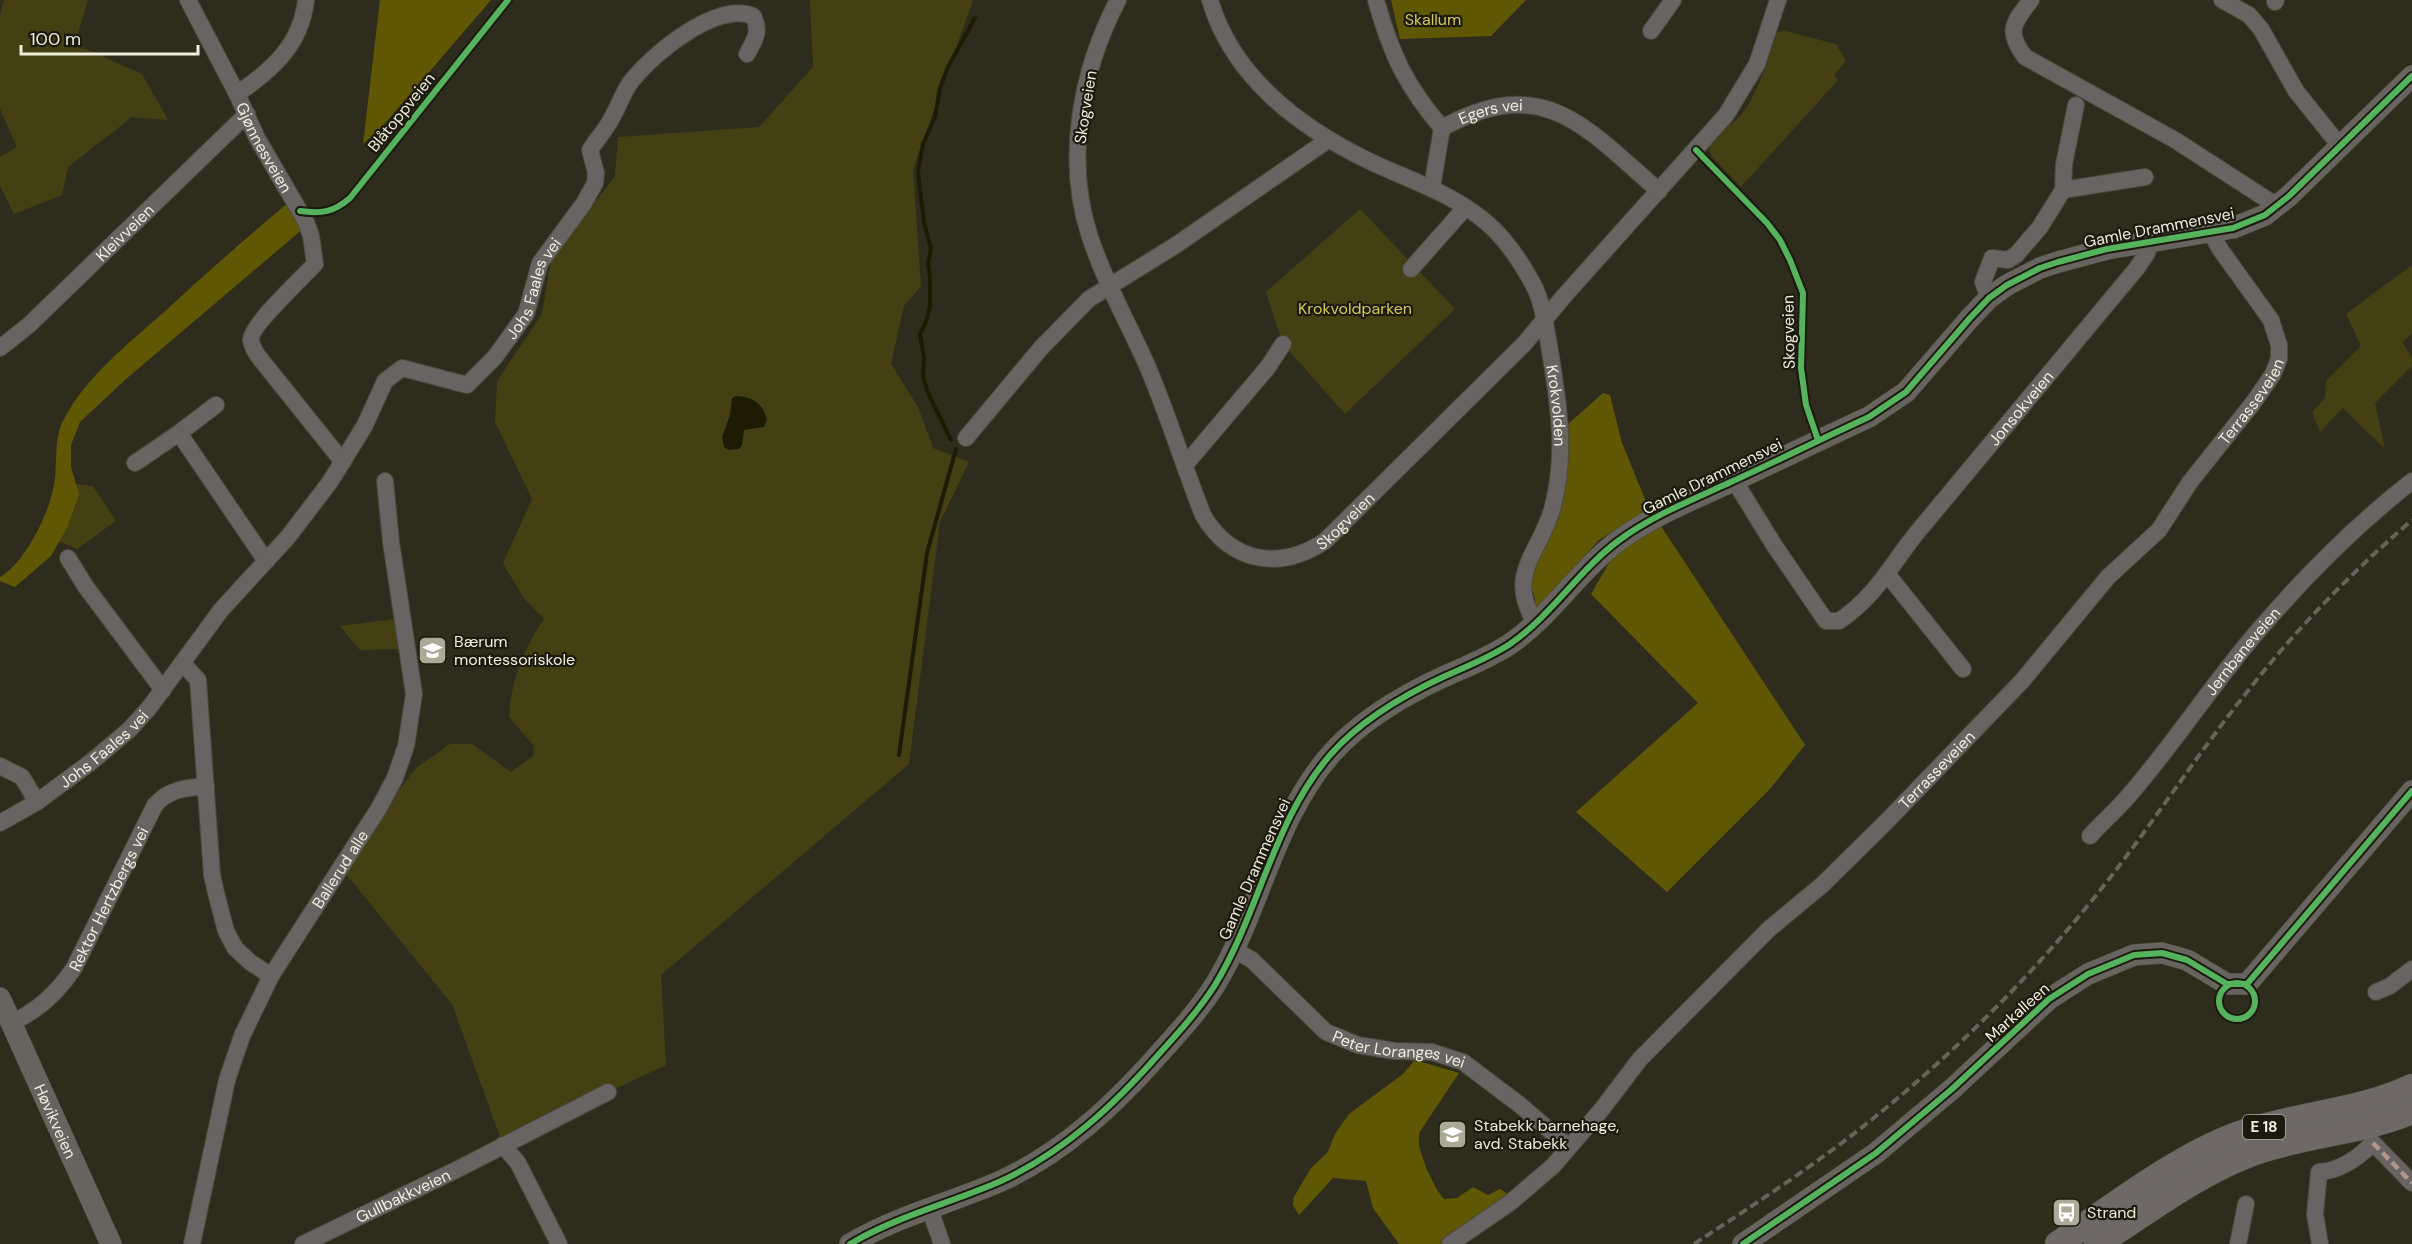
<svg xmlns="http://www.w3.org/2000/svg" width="2412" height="1244" font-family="'DM Sans',sans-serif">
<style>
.green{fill:#454013}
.forest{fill:#605704}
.water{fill:#1e1b04}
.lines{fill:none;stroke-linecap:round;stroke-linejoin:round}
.stream{stroke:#1e1b04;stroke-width:4}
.minor-casing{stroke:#4b4a3d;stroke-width:18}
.major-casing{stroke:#4b4a3d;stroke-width:22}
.highway-casing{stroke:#4b4a3d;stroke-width:27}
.minor{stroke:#676463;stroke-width:16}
.major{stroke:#67645f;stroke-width:21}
.highway{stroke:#6e6966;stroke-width:26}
.rail{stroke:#65635c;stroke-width:4;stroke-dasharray:9 4.5;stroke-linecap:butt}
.quiet{stroke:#b2968c;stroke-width:4.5;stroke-dasharray:9 4.5;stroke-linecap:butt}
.cycleway-casing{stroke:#1c1a0e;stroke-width:10}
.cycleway{stroke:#56b35d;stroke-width:6}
.labels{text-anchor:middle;stroke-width:4.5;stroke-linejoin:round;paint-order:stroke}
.shield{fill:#1c1a0e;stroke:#b0ae9e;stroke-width:1.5}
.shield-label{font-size:15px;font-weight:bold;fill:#efeddc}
.park-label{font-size:16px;fill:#d6ca5d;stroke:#1c1a0e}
.street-label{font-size:16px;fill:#efeddc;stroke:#1c1a0e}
.poi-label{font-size:16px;fill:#efeddc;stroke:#1c1a0e;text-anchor:start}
</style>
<rect width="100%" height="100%" fill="#2e2d1d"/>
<!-- green -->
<g class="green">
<polygon points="4,0 88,0 75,44 142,74 168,120 132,117 68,167 62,195 14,214 0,186 0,157 17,147 0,109 0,16"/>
<path d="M 810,0 L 973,0 L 913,169 L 921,286 L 904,306 L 891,364 L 918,407 L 933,448 L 969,462 L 940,522 L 909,764 L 661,975 L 666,1065 L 608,1092 L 503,1145 L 452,1004 L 342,869 L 356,845 L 416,768 L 450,744 L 472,744 L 511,772 L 533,756 L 534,746 L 509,717 C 511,681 524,648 544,619 L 523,597 L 503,563 L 532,499 L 495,422 L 497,381 L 542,314 L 551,260 L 615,176 L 618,137 L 759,127 L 813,67 Z"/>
<path d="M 1785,31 L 1836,44 L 1846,61 L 1834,75 L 1838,80 L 1741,187 L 1714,159 L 1709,151 C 1716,126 1724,133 1739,117 C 1758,97 1767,59 1777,32 Z"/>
<polygon points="1360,209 1455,309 1345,414 1283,344 1266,292"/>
<polygon points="2412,265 2412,334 2402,342 2412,358 2412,366 2375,403 2385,449 2343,408 2320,432 2312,412 2325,398 2326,381 2361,346 2346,314"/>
<polygon points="67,483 93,486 116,521 77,549 55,539"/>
<polygon points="394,619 400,649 360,650 340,626"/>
</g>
<!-- forest -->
<g class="forest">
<polygon points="380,0 491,0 381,128 363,144"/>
<polygon points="1391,0 1526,0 1491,36 1400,39"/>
<path d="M 289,202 L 304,228 L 126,379 L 80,422 L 71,445 L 71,467 L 79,494 L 67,528 L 51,556 L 15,587 L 0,581 L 0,577 C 24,564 47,517 53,490 C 59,467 52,441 64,419 C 85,378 129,343 163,313 C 204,275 246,238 289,202 Z"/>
<polygon points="1603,393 1610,395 1622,443 1649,509 1599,540 1562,581 1536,624 1535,598 1530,582 1534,567 1545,548 1559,513 1567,479 1567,425"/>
<polygon points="1655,517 1805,745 1770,789 1667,892 1576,812 1698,703 1591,594 1613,556"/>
<polygon points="1415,1060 1459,1073 1419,1133 1419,1146 1426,1168 1437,1190 1444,1199 1457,1198 1473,1187 1488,1195 1500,1189 1508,1194 1440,1244 1399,1244 1373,1208 1366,1181 1333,1178 1299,1215 1293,1205 1294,1197 1311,1168 1328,1152 1335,1134 1349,1114 1403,1074"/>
</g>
<!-- water -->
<path class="water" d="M 736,396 C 753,397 763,403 767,420 L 764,427 L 744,430 L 742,445 L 739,449 L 729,450 L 724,447 L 722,437 L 730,415 L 732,398 Z"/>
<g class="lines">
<!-- stream -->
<g class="stream">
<polyline points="951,440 928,393 923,377 924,358 920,334 926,322 930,306 930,277 928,264 931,248 924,223 918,172 923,144 935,117 940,88 948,67 975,18"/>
<polyline points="899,755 927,553 956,449"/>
</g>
<defs>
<g id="minor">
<path id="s1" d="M 188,0 L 237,94 L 257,138 L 306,222 L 311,236 L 315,264 C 303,277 250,326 251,340 C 252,348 257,355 262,361 L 343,462"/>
<path id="s2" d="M 1118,0 C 1081,71 1064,159 1090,237 C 1105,283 1130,326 1149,370 C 1169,418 1184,467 1203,515 C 1231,563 1280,571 1325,541 L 1524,344 L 1565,295 L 1726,115 L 1757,64 L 1778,0"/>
<path id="s3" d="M 1210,0 C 1232,76 1299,127 1367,160 C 1408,180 1451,192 1487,223 C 1506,239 1521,262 1533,284 C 1543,303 1545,324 1549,345 C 1558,399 1567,452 1553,506 C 1541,553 1504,574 1536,624"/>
<path d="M 1376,0 C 1391,54 1406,86 1442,128"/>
<path d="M 2031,0 C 2014,22 2005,31 2025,57 L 2175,140 L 2277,206"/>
<polyline points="2222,0 2249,15 2261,29 2296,91 2340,146"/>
<polyline points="2275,2 2276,0"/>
<polyline points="1651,31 1673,0"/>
<path d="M 237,94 C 272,70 301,45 306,0"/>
<path id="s4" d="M 1442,128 C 1544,72 1585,127 1659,191"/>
<polyline points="1432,187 1442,128"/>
<polyline points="2063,190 2145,177"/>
<polyline points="1411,269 1465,208"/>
<polyline points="1989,298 1983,282 1992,258 2008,260 2016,255 2040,227 2063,190 2064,164 2076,105"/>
<path id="s5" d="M 0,348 L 29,325 L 247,114"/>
<polyline points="216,405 179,433 266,561"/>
<polyline points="966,438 1041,348 1089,299 1176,245 1328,140"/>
<polyline points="135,463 179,433"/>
<polyline points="1185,465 1268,367 1283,344"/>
<path id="s6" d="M 1734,480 L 1774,545 L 1826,621 L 1839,621 C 1874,598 1890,567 1915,535 L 2137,268 L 2147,253 L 2150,241"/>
<polyline points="68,558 86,587 163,690"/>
<polyline points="1888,575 1963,669"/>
<polyline points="183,664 198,680 212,875 217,897 226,931 235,948 250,962 271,976"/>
<polyline points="0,766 22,777 37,802"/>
<path id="s7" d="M 0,823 L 37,802 L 91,762 L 129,730 L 149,708 L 221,610 L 288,537 L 330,482 L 365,425 L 385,381 L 402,368 L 467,385 L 495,357 L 526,314 L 540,263 L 584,203 L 595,183 L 596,173 L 590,150 C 597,139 607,128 613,116 C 619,105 623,93 630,83 C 651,55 716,1 753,16 C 761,31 755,40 747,54"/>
<path id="s8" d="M 2090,836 C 2103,821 2119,808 2131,793 C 2176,741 2213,683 2258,631 C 2304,577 2356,525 2412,481"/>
<path id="s9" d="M 1233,949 L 1252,960 L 1326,1032 L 1358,1045 L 1395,1051 L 1432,1052 L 1463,1062 L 1520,1105 L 1569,1147"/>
<polyline points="2376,992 2390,986 2412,969"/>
<path id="s10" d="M 11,1023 C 38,1011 58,992 74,968 L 155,805 C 169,789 185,788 206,786"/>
<polyline points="503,1145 518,1163 559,1244"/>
<polyline points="930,1210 942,1244"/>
<path id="s11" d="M 192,1244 L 227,1080 L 242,1036 L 271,976 L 379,808 L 395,778 L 406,746 L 414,694 L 391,542 L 385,481"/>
<path id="s12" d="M 303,1244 L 460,1168 L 608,1092"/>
<path id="s13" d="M 1450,1244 L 1511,1202 L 1553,1166 L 1602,1109 L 1640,1059 L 1769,929 L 1822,885 L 1886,822 L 2022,681 L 2108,577 L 2159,530 L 2190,482 L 2253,403 L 2273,374 L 2279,359 L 2279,345 L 2271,320 L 2220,249 L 2211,233"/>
<polyline points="2238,1244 2246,1204"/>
<path d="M 2320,1244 L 2315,1214 L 2319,1172 C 2340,1171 2359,1157 2373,1143 L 2412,1183"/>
</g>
<g id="major">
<path id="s14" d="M 0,998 L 111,1244"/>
<path d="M 850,1244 C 897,1216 951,1203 1001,1181 C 1064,1152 1114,1105 1159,1054 C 1179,1032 1199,1010 1215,985 C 1260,911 1273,820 1331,754 C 1361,720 1402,696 1443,677 C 1465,667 1489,658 1510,644 C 1552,615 1578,571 1618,541 C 1653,515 1694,499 1733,481 C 1779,460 1823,438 1869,417 L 1906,392 L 1970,318 L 1989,298 L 2007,285 L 2040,268 L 2058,262 L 2107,249 L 2233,228 L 2265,215 L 2289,196 L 2412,76"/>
<polyline points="1743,1244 1876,1153 1952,1089 2049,999 2088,974 2134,955 2162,953 2187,960 2227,984 2247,984 2412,791"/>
</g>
<g id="highway">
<path d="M 2058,1244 C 2114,1206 2182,1153 2245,1132 C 2300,1114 2359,1112 2412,1087"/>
<path d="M 2097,1244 C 2147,1212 2196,1174 2252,1153 C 2304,1134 2360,1133 2412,1111"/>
</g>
</defs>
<!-- minor casing -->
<use href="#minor" class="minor-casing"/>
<!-- major casing -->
<use href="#major" class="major-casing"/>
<!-- highway casing -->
<use href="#highway" class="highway-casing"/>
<!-- minor -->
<use href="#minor" class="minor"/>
<!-- major -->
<use href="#major" class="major"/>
<!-- highway -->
<use href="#highway" class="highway"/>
<!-- rail -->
<path class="rail" d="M 1694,1244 C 1746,1210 1798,1176 1847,1139 C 1938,1069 2022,987 2094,898 C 2149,830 2196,755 2251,687 C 2299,626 2353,571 2412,520"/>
<!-- quiet -->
<polyline class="quiet" points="2373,1143 2412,1183"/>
<defs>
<g id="cycleway">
<polyline points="1696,150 1767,223 1780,240 1790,260 1803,293 1801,368 1806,405 1818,440"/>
<path d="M 300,211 C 322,214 334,212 350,198 L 508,0"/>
<circle cx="2237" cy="1001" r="18"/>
<path d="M 850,1244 C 897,1216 951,1203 1001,1181 C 1064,1152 1114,1105 1159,1054 C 1179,1032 1199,1010 1215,985 C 1260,911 1273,820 1331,754 C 1361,720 1402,696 1443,677 C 1465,667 1489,658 1510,644 C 1552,615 1578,571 1618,541 C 1653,515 1694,499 1733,481 C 1779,460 1823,438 1869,417 L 1906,392 L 1970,318 L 1989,298 L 2007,285 L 2040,268 L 2058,262 L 2107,249 L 2233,228 L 2265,215 L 2289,196 L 2412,76"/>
<polyline points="1743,1244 1876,1153 1952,1089 2049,999 2088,974 2134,955 2162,953 2187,960 2227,984 2247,984 2412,791"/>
</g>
</defs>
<!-- cycleway casing -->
<use href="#cycleway" class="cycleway-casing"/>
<!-- cycleway -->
<use href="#cycleway" class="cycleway"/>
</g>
<!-- icons -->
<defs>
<symbol id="school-square" viewBox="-11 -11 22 22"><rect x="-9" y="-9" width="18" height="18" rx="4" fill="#abaa99" stroke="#1c1a0e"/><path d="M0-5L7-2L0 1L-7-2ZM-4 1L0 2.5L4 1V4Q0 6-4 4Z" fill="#fff"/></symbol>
<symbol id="bus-square" viewBox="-11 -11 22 22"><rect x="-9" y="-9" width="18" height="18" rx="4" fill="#abaa99" stroke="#1c1a0e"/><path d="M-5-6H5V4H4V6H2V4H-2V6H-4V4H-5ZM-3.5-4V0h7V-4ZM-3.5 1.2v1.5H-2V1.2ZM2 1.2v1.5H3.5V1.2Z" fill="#fff"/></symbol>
</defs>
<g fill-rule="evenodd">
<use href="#school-square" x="416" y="634" width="33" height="33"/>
<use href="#school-square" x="1436" y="1118" width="33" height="33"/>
<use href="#bus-square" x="2050" y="1196" width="33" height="33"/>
</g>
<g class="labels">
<!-- shield labels -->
<rect class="shield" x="2243" y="1115" width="42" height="24" rx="4.5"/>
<g class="shield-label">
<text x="2264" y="1132">E 18</text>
</g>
<!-- park labels -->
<g class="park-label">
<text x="1433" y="25">Skallum</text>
<text x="1355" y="314">Krokvoldparken</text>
</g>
<!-- street labels -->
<g class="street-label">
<text transform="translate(1085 107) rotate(-81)" y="6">Skogveien</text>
<text transform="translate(401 112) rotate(-51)" y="6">Blåtoppveien</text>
<text dy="6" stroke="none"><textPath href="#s4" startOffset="52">Egers vei</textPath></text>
<text dy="6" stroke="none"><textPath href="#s1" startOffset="166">Gjønnesveien</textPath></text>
<text transform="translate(2159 227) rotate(-11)" y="6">Gamle Drammensvei</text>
<text dy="6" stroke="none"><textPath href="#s5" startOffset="170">Kleivveien</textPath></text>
<text dy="6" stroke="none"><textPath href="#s7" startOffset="802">Johs Faales vei</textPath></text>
<text transform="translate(1788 332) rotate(-91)" y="6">Skogveien</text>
<text dy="6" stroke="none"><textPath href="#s13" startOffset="1168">Terrasseveien</textPath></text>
<text dy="6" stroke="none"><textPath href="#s3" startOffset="568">Krokvolden</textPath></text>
<text dy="6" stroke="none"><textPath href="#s6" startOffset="462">Jonsokveien</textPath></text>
<text transform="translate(1712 476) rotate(-26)" y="6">Gamle Drammensvei</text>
<text dy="6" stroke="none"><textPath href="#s2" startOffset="716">Skogveien</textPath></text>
<text dy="6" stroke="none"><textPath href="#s8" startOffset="240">Jernbaneveien</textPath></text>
<text dy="6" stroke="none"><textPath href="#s7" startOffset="128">Johs Faales vei</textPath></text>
<text dy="6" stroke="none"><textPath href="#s13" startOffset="682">Terrasseveien</textPath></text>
<text dy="6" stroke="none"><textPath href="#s11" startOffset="408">Ballerud alle</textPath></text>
<text transform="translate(1254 869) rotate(-66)" y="6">Gamle Drammensvei</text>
<text dy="6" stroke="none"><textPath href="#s10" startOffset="162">Rektor Hertzbergs vei</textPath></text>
<text transform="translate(2017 1012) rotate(-42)" y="6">Markalleen</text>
<text dy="6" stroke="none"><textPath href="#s9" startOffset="201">Peter Loranges vei</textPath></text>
<text dy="6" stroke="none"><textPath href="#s14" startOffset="135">Høvikveien</textPath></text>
<text dy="6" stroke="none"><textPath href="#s12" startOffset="111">Gullbakkveien</textPath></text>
</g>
<!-- poi labels -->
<g class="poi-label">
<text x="454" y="647">Bærum<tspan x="454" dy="18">montessoriskole</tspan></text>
<text x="1474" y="1131">Stabekk barnehage,<tspan x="1474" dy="18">avd. Stabekk</tspan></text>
<text x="2087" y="1218">Strand</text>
</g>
</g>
<!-- scale -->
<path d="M21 45v9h177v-9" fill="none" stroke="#efeddc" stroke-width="3"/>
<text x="30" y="45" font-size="18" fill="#efeddc" stroke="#1c1a0e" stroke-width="4.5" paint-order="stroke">100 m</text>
</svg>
